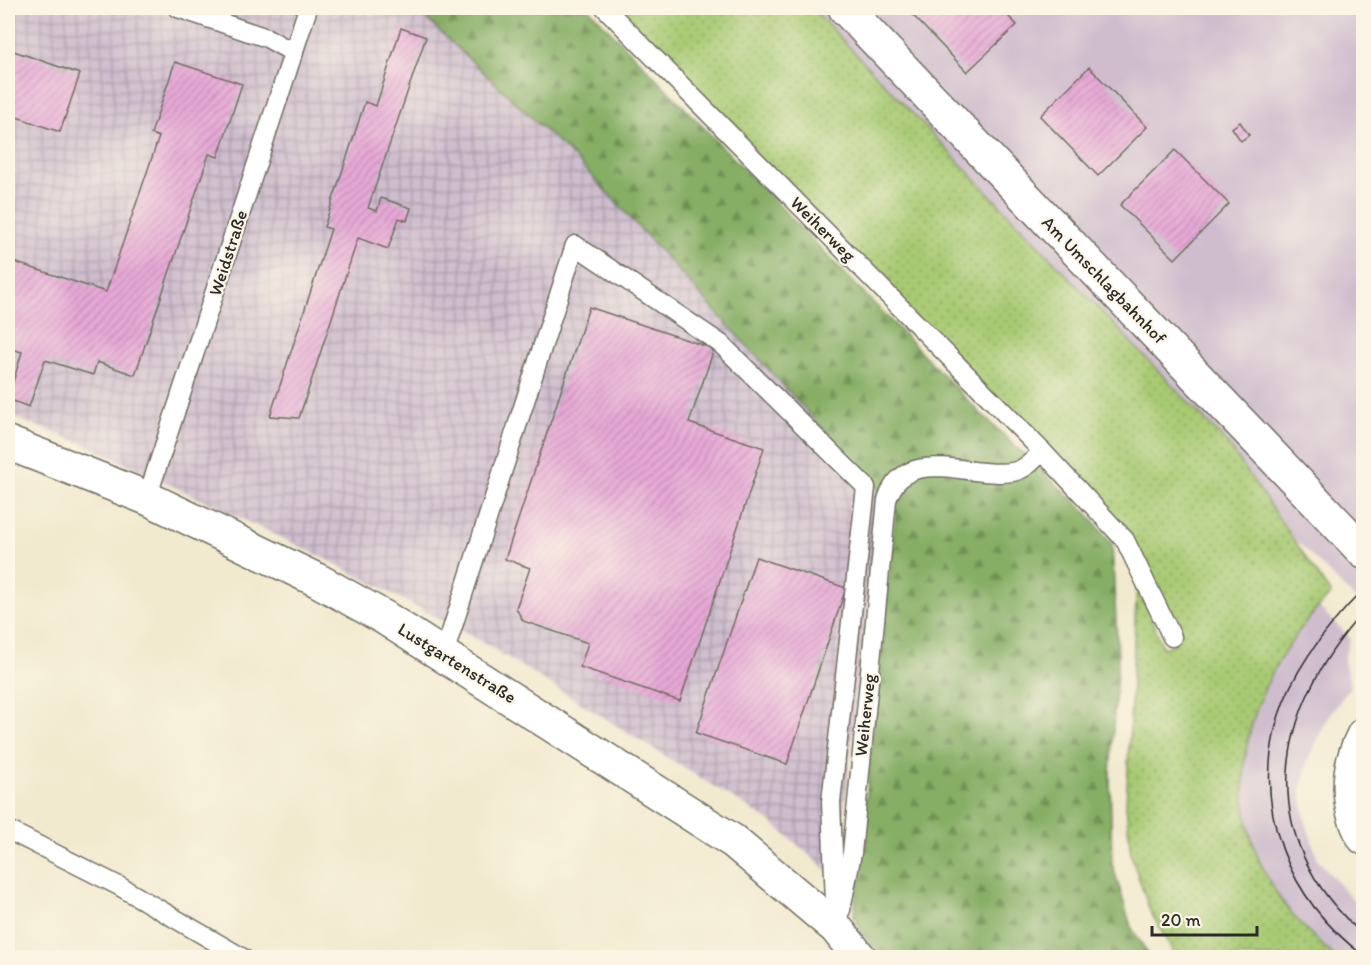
<svg xmlns="http://www.w3.org/2000/svg" width="1371" height="965" font-family="Itim,sans-serif">
<style>
.industrial{fill:url(#industrial-grid)}
.railway{fill:#cfbdce}
.grass{fill:url(#grass-dots);stroke:#6a7a4f;stroke-width:1.5}
.forest{fill:url(#forest-firs);stroke:#586c48;stroke-width:1.5}
.building{fill:url(#building-hatch)}
.lines{fill:none;stroke-linecap:round;stroke-linejoin:round}
.lane-casing{stroke:#716e64;stroke-width:21}
.street-casing{stroke:#716e64;stroke-width:36}
.secondary-casing{stroke:#716e64;stroke-width:36}
.lane{stroke:#fff;stroke-width:18}
.street{stroke:#fff;stroke-width:33}
.secondary{stroke:#fff;stroke-width:33}
.tram{stroke:#2b2b2b;stroke-width:1.5}
.labels{text-anchor:middle;stroke-width:4.5;stroke-linejoin:round;paint-order:stroke}
.street-label{font-size:18px;fill:#2b2b2b;stroke:#fcf5e5}
</style>
<defs>
<pattern id="industrial-grid" width="8" height="8" patternUnits="userSpaceOnUse" patternTransform="scale(1.5)"><rect width="8" height="8" fill="#cfbdce"/><path d="M0 4h8M4 0v8" fill="none" stroke="#a89aa7"/></pattern>
<pattern id="grass-dots" width="8" height="8" patternUnits="userSpaceOnUse" patternTransform="scale(1.5)"><rect width="8" height="8" fill="#a8ca73"/><path d="M2 2h.1M6 6h.1" fill="none" stroke="#89a45f" stroke-width="1.8" stroke-linecap="round"/></pattern>
<pattern id="forest-firs" width="22" height="20" patternUnits="userSpaceOnUse" patternTransform="scale(1.5)"><rect width="22" height="20" fill="#86ae65"/><path d="M5 1l3.5 6h-7zM16 11l3.5 6h-7z" fill="#6e8e53"/></pattern>
<pattern id="building-hatch" width="6" height="6" patternUnits="userSpaceOnUse" patternTransform="scale(1.5)"><rect width="6" height="6" fill="#e8a9d7"/><path d="M-1 1l2-2M0 6l6-6M5 7l2-2" fill="none" stroke="#bc8aaf"/></pattern>
</defs>
<rect width="100%" height="100%" fill="#fcf5e5"/>
<filter id="ink" filterUnits="userSpaceOnUse"><feTurbulence type="fractalNoise" baseFrequency=".0167" numOctaves="2"/><feDisplacementMap in="SourceGraphic" scale="12" xChannelSelector="R" yChannelSelector="G"/><feConvolveMatrix kernelMatrix="1 2 1 2 8 2 1 2 1" color-interpolation-filters="sRGB"/></filter>
<filter id="wash" filterUnits="userSpaceOnUse"><feTurbulence type="fractalNoise" baseFrequency=".008" numOctaves="4" result="noise"/><feDisplacementMap in="SourceGraphic" scale="24" xChannelSelector="R" yChannelSelector="G"/><feGaussianBlur stdDeviation="1.35" result="paint"/><feColorMatrix in="noise" values="0 0 0 0 0 0 0 0 0 0 0 0 0 0 0 0 0 1.4 0 .05"/><feComposite in="paint" operator="in"/></filter>
<g filter="url(#wash)">
<rect width="100%" height="100%" fill="#f2eacf"/>
<!-- industrial -->
<polygon class="industrial" points="8,8 415,8 580,163 881,490 836,878 771,822 481,641 328,560 89,446 8,415"/>
<!-- railway -->
<g class="railway">
<polygon points="812,8 1363,8 1363,607 1295,539 1228,444"/>
<polygon points="1319,607 1350,638 1344,660 1351,686 1326,720 1307,764 1301,792 1305,819 1318,860 1363,911 1363,957 1335,957 1287,909 1264,871 1249,833 1243,805 1245,743 1260,698 1293,637"/>
</g>
<!-- grass -->
<path class="grass" d="M 605,8 L 812,8 L 1228,444 L 1331,594 C 1245,681 1208,803 1287,908 C 1301,926 1319,942 1335,957 L 1176,957 L 1150,911 L 1131,855 L 1126,806 L 1137,581 L 1163,648 L 1177,643 L 1125,540 Z"/>
<!-- forest -->
<polygon class="forest" points="415,8 588,8 980,413 1087,513 1112,544 1118,658 1110,774 1112,863 1131,927 1150,957 882,957 864,936 854,915 896,509 580,163"/>
<g id="blocks">
<!-- building -->
<g class="building">
<polygon points="906,8 1000,8 1017,25 967,72"/>
<polygon points="401,28 426,37 368,208 377,211 381,198 411,208 407,221 399,218 388,249 358,238 299,418 270,416 331,229 324,227 365,102 376,106"/>
<polygon points="8,49 80,74 60,132 8,114"/>
<polygon points="175,62 242,84 218,157 209,154 135,375 97,362 93,375 45,360 29,407 8,399 22,352 8,348 8,260 106,292 159,137 151,134"/>
<polygon points="1089,67 1147,127 1098,176 1040,116"/>
<polygon points="1240,122 1249,135 1241,141 1232,128"/>
<polygon points="1175,150 1229,204 1175,259 1120,205"/>
<polygon points="589,307 714,349 689,423 764,448 680,701 580,667 588,643 523,621 516,608 530,568 505,559"/>
<polygon points="756,557 846,588 787,764 696,733"/>
</g>
</g>
</g>
<g filter="url(#ink)">
<use href="#blocks" fill-opacity="0" stroke="#716e64" stroke-width="1.5"/>
<g class="lines">
<defs>
<g id="lane">
<polyline points="178,8 267,38 294,53"/>
<polyline points="605,8 1042,451 1125,540 1172,637"/>
<polyline points="147,498 308,8"/>
<polyline points="444,654 575,245 721,344 866,487 831,802 836,928"/>
<polyline points="8,830 119,886 243,958"/>
<path d="M 841,910 L 852,853 L 887,500 C 905,443 970,479 1012,472 C 1025,470 1034,460 1042,451"/>
</g>
<g id="street">
<polyline points="845,8 1364,552"/>
<polyline points="8,443 147,498 319,581 385,618 733,841 836,928 860,958"/>
</g>
<path id="secondary" d="M 1364,734 C 1346,768 1345,805 1364,838"/>
</defs>
<!-- lane casing -->
<use href="#lane" class="lane-casing"/>
<!-- street casing -->
<use href="#street" class="street-casing"/>
<!-- secondary casing -->
<use href="#secondary" class="secondary-casing"/>
<!-- lane -->
<use href="#lane" class="lane"/>
<!-- street -->
<use href="#street" class="street"/>
<!-- secondary -->
<use href="#secondary" class="secondary"/>
<!-- tram -->
<g class="tram">
<path d="M 1364,589 C 1328,625 1293,668 1278,718 C 1252,810 1288,899 1364,956"/>
<path d="M 1364,611 C 1272,712 1253,839 1364,935"/>
</g>
</g>
</g>
<g class="labels">
<!-- street labels -->
<g class="street-label">
<text transform="translate(823 229) rotate(45)" y="6">Weiherweg</text>
<text transform="translate(228 253) rotate(-72)" y="6">Weidstraße</text>
<text transform="translate(1104 280) rotate(46)" y="6">Am Umschlagbahnhof</text>
<text transform="translate(457 663) rotate(32)" y="6">Lustgartenstraße</text>
<text transform="translate(865 715) rotate(-84)" y="6">Weiherweg</text>
</g>
</g>
<!-- margin -->
<rect width="1371" height="965" fill="none" stroke="#fcf5e5" stroke-width="30"/>
<!-- scale -->
<path d="M1152 926v9h105v-9" fill="none" stroke="#2b2b2b" stroke-width="3"/>
<text x="1161" y="926" font-size="18" fill="#2b2b2b" stroke="#fcf5e5" stroke-width="4.5" paint-order="stroke">20 m</text>
</svg>
